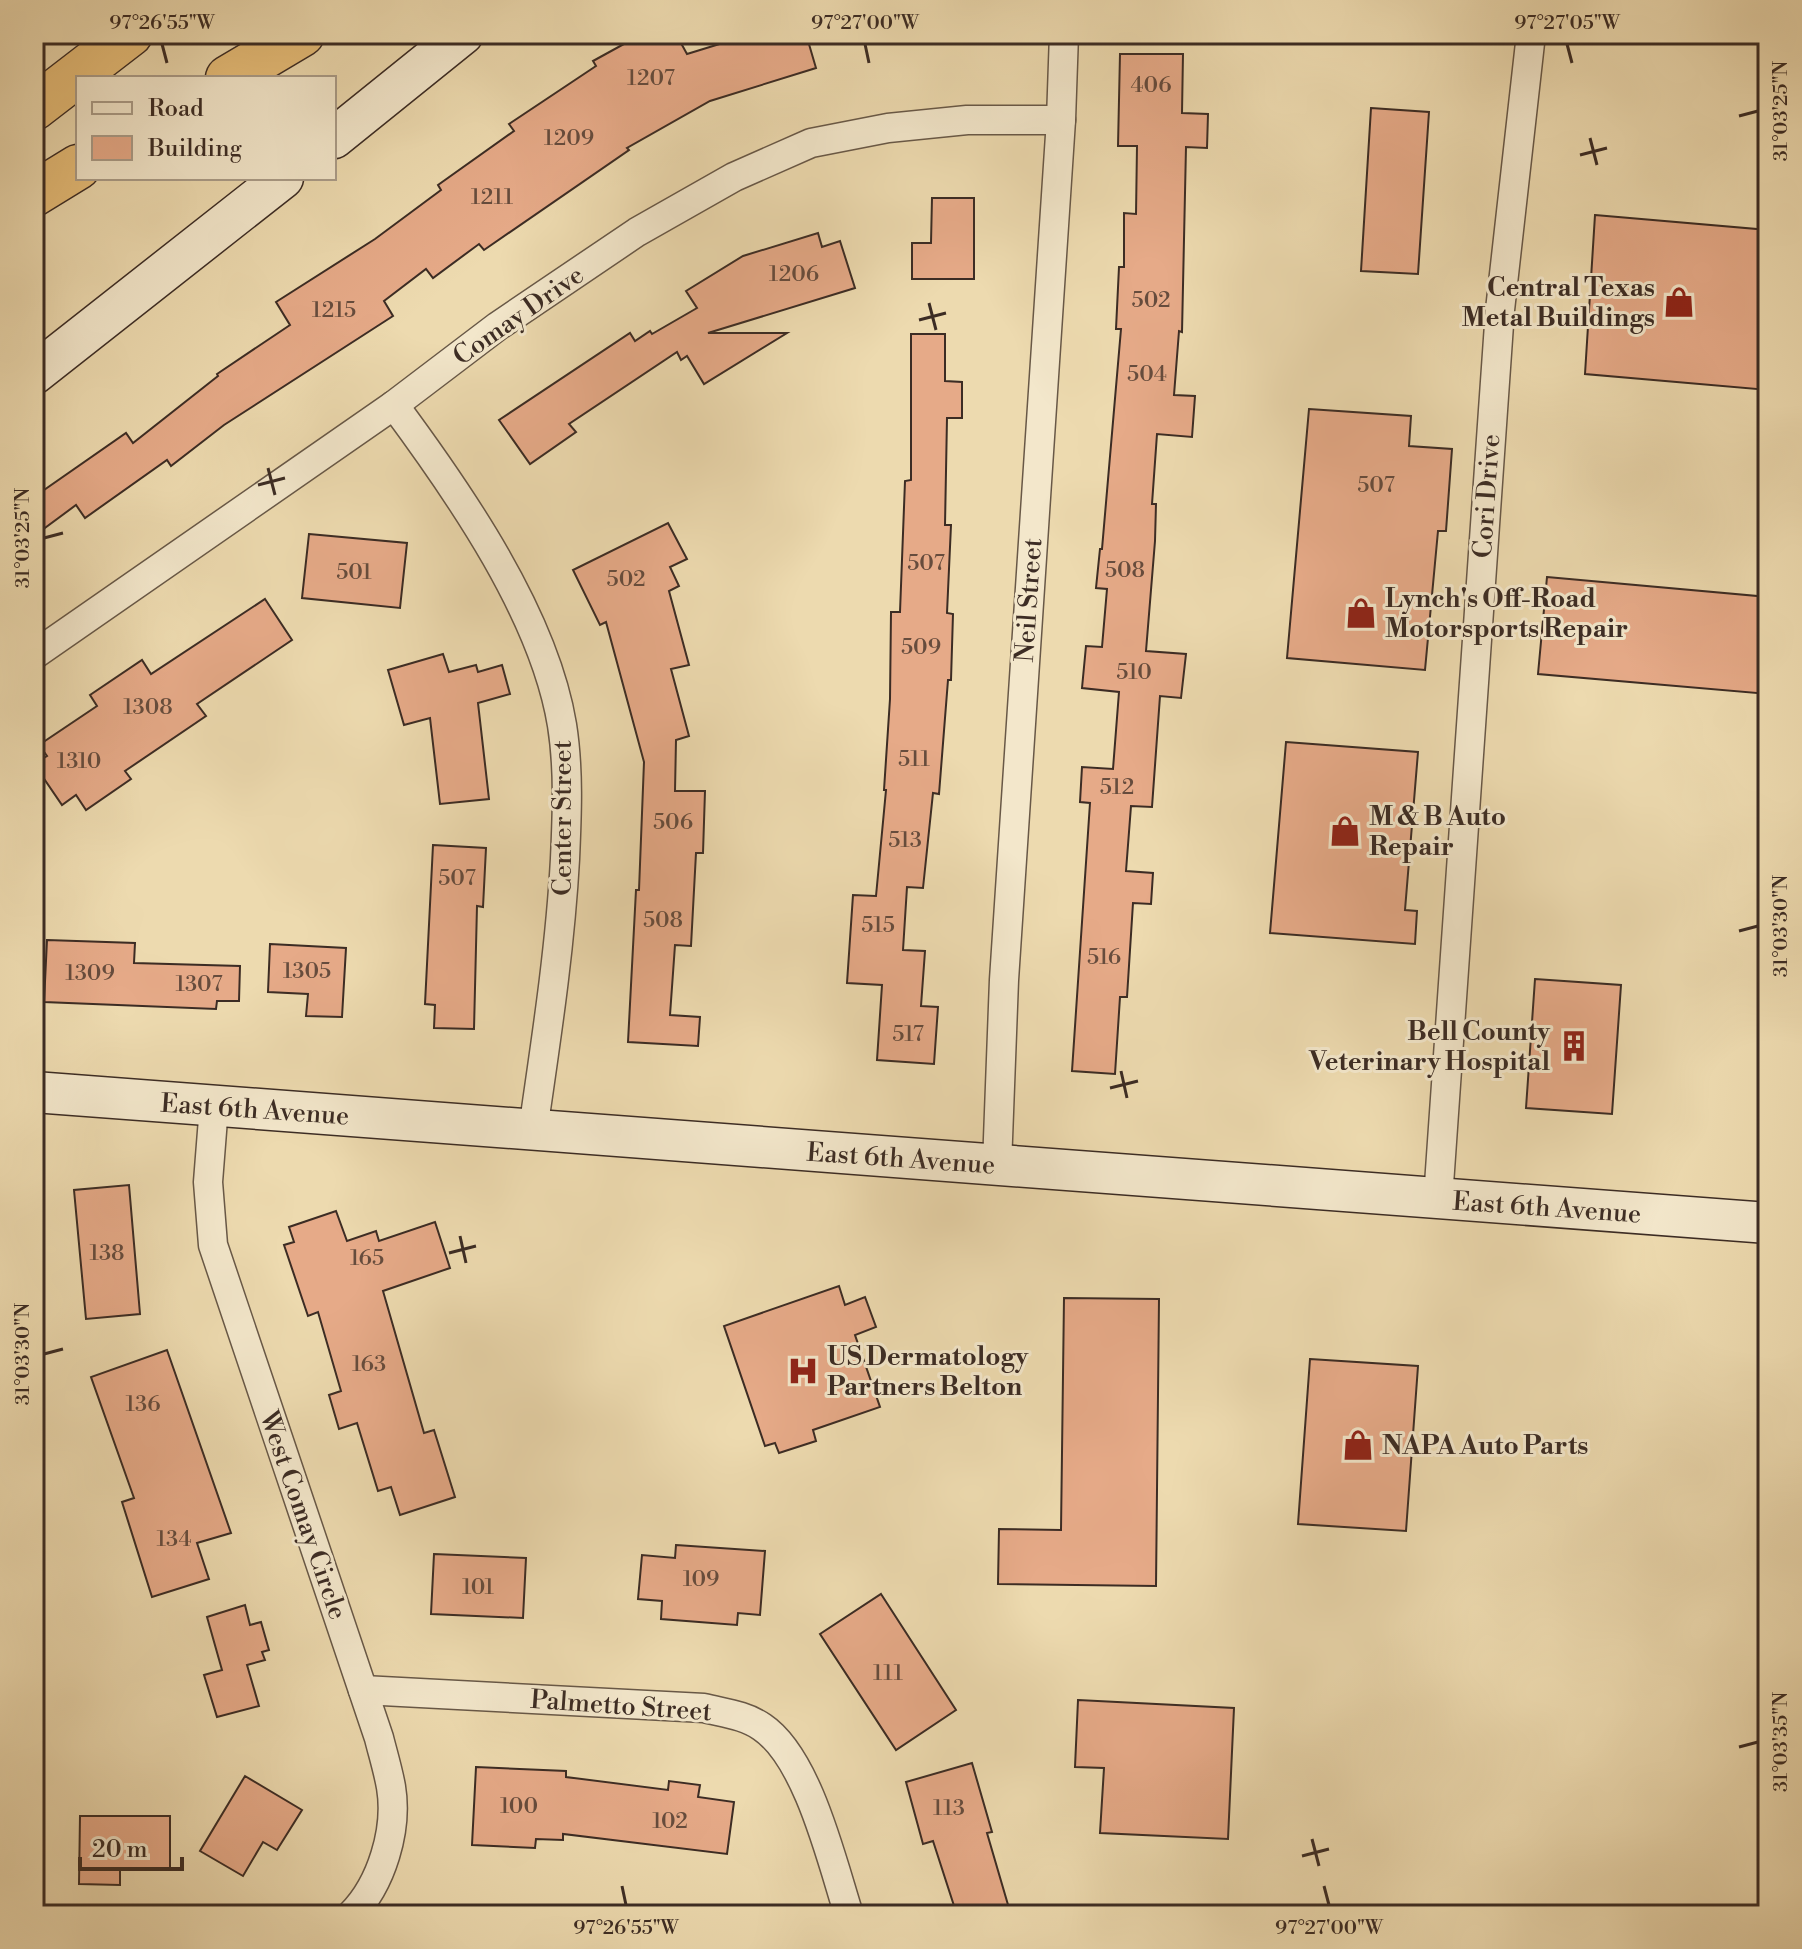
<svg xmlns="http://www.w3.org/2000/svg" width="1802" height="1949" font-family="'Libre Bodoni',serif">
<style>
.building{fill:#e6aa88;stroke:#3c2c24;stroke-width:2}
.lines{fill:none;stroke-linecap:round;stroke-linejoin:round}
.minor-casing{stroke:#685847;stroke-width:31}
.secondary-casing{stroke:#3c2c24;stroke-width:43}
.motorway-casing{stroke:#3c2c24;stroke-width:47}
.minor{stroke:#f3e7cb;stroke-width:28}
.secondary{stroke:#f3e7cb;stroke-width:40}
.motorway{stroke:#e6bd78;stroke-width:44}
.ticks{fill:none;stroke:#3c2c24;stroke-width:3}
.labels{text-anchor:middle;stroke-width:6;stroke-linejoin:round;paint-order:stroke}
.number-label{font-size:22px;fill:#664c3d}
.poi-label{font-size:26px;font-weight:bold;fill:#3c2c24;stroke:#f3e7cb;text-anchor:start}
.street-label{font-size:26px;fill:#3c2c24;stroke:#f3e7cb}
.neatline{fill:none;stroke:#3c2c24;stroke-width:3}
.ticks-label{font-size:20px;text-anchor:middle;fill:#3c2c24}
</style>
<rect width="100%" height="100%" fill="#eddaaf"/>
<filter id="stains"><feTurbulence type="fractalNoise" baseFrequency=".0025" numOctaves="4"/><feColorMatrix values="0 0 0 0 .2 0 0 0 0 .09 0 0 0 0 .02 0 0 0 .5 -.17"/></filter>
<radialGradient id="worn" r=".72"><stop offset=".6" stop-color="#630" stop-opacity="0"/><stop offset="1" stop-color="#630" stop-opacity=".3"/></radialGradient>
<!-- building -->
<g class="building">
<polygon points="642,34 676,34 687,54 752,34 806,34 816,68 710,101 627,148 629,150 484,250 479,244 433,278 426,269 384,301 393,316 224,425 171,466 167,460 85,518 76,505 34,536 34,497 126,433 133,443 218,376 217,374 290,325 276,302 375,239 441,190 438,185 514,131 509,124 596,66 593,61"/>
<polygon points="1120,54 1183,54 1182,113 1208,114 1207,148 1186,147 1182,332 1179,331 1174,395 1195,396 1192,437 1157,434 1152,504 1156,504 1155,541 1146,651 1186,654 1181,698 1160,696 1152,807 1131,806 1126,871 1153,873 1151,904 1133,903 1127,997 1120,997 1115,1074 1072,1071 1090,803 1080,802 1082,767 1113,769 1119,692 1082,688 1086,646 1102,647 1107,589 1096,588 1100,549 1102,549 1121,329 1116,329 1119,267 1124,267 1124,213 1136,214 1137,146 1118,146"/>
<polygon points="1371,108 1429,112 1418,274 1361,271"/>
<polygon points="932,198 974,198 974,279 912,279 912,243 931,243"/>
<polygon points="1595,215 1768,230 1768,390 1585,374"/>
<polygon points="818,233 822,247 840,241 855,288 708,333 787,333 704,384 687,356 681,360 677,352 569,424 576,432 530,464 499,420 630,333 635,341 650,331 652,334 697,308 686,291 743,256"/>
<polygon points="911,334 945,334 945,381 962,382 962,418 947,418 945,525 951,525 947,613 953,614 951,680 948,680 939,794 933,793 923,888 907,887 903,950 925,951 921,1006 938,1007 934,1064 877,1060 882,985 847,983 853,895 876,896 886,790 884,790 890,699 891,612 900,612 905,481 911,480"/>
<polygon points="1309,409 1411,416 1409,446 1452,449 1446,531 1438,531 1425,670 1287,658"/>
<polygon points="668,523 687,559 670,567 679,586 669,591 689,665 671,669 689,736 676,740 675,791 705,791 703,853 696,853 691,946 675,945 670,1015 700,1017 698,1046 628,1042 636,890 639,890 644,762 606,622 600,625 573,570"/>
<polygon points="309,534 407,543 400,608 302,598"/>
<polygon points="1547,577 1768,597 1768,694 1538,674"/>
<polygon points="265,599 292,640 197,704 206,716 125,771 131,779 86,810 76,795 62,805 34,764 47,756 39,745 97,706 90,695 142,660 151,674"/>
<polygon points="443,654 449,672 476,665 478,672 502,665 510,694 478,703 489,799 440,804 430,718 404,725 388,670"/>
<polygon points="1286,742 1418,752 1405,910 1417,911 1415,944 1270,933"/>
<polygon points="433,845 486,848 483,907 477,906 474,1029 434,1028 435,1005 425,1004"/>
<polygon points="47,940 135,943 134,963 240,966 239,1001 217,1001 216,1009 44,1002"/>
<polygon points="270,944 346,948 342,1017 306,1016 308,994 268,992"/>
<polygon points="1535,979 1621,985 1612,1114 1526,1108"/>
<polygon points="129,1185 140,1314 86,1319 74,1190"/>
<polygon points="336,1211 347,1241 376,1231 379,1241 435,1222 450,1268 383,1291 424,1433 434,1430 455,1497 400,1515 391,1487 378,1491 357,1423 339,1429 329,1395 341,1391 318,1312 308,1316 284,1245 294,1242 289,1227"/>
<polygon points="839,1286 845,1305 865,1297 876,1327 855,1335 880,1407 813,1430 816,1441 779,1453 775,1443 765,1446 724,1326"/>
<polygon points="1064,1298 1159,1299 1156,1586 998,1584 999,1529 1061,1530"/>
<polygon points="167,1350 231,1533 197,1543 209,1579 152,1597 122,1502 134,1498 91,1377"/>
<polygon points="1310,1359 1418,1366 1406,1531 1298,1524"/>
<polygon points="676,1545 765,1551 760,1615 738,1613 737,1625 661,1619 662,1601 638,1599 642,1555 675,1558"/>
<polygon points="434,1554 526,1558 523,1618 431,1614"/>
<polygon points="881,1594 956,1710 896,1750 820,1634"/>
<polygon points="245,1605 250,1625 261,1622 269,1650 262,1652 265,1660 247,1665 259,1706 217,1717 204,1675 222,1670 207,1617"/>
<polygon points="1078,1700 1234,1708 1228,1839 1100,1833 1104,1768 1075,1767"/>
<polygon points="972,1763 992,1832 987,1833 1011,1915 957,1915 933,1841 923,1844 906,1782"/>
<polygon points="476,1767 566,1771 566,1777 668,1790 669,1781 700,1785 698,1797 734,1802 727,1854 563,1834 563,1840 536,1839 535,1848 472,1845"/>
<polygon points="245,1776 302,1810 277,1850 263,1842 243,1876 200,1851"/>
<polygon points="80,1816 170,1816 170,1868 120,1868 120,1885 79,1884"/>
</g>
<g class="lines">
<defs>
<g id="minor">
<path d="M 394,405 C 460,494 544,615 562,725 C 569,769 567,815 565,859 C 560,950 546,1040 533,1130"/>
<polyline points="34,655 394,405 498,326 637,232 734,177 811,143 888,128 967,120 1061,120"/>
<path d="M 214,1106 L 208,1182 L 213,1245 L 379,1738 C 383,1754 388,1770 391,1787 C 398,1829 382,1884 351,1915"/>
<polyline points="997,1165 1004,980 1061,120 1064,34"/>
<polyline points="1438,1199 1500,310 1531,34"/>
<path d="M 363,1690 L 704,1708 C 724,1713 745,1715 762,1727 C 808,1758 832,1862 849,1915"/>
</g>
<g id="secondary">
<polyline points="334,138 463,34"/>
<polyline points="34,374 283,178"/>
<polyline points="34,1092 1768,1223"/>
</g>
<g id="motorway">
<polyline points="228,78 302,34"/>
<polyline points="34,108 130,34"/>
<polyline points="34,194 78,167"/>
</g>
</defs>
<!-- minor casing -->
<use href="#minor" class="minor-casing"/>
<!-- secondary casing -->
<use href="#secondary" class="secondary-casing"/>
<!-- motorway casing -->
<use href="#motorway" class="motorway-casing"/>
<!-- minor -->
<use href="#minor" class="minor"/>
<!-- secondary -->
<use href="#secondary" class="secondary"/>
<!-- motorway -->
<use href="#motorway" class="motorway"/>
</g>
<!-- ticks -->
<path class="ticks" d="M 162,44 L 167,63M 865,44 L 869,63M 1567,44 L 1572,63M 1739,116 L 1758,111M 1590,138 L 1597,165M 1580,155 L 1607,148M 929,303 L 936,330M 919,320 L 946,313M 268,468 L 275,495M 258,485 L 285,478M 44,538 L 63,533M 1739,931 L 1758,926M 1121,1071 L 1127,1098M 1110,1088 L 1138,1081M 460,1236 L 466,1263M 449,1253 L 476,1246M 44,1354 L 63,1349M 1739,1747 L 1758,1742M 1312,1839 L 1319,1866M 1302,1856 L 1329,1849M 622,1886 L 626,1905M 1324,1886 L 1329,1905"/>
<!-- icons -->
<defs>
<symbol id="shop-bare" viewBox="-9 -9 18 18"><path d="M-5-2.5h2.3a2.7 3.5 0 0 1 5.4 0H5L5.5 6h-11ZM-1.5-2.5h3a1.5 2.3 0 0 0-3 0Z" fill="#8f2418" stroke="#f3e7cb" stroke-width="2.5" paint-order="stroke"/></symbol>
<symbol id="building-bare" viewBox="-9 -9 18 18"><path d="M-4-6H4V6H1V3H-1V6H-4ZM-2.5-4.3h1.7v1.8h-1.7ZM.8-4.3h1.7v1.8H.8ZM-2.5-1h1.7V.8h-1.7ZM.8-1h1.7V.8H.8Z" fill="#8f2418" stroke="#f3e7cb" stroke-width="2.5" paint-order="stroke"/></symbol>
<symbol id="hospital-bare" viewBox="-9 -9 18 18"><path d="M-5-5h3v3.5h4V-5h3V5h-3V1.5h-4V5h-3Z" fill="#8f2418" stroke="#f3e7cb" stroke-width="2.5" paint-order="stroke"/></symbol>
</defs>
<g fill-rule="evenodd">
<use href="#shop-bare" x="1657" y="280" width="44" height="44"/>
<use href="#shop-bare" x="1339" y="591" width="44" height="44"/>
<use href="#shop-bare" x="1323" y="809" width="44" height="44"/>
<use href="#building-bare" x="1552" y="1024" width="44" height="44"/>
<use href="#hospital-bare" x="781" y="1349" width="44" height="44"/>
<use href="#shop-bare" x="1336" y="1423" width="44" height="44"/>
</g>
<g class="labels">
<!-- number labels -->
<g class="number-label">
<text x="651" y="85">1207</text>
<text x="1151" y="92">406</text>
<text x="569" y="145">1209</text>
<text x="492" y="204">1211</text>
<text x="794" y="281">1206</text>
<text x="1151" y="307">502</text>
<text x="334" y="317">1215</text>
<text x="1147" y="381">504</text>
<text x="1376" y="492">507</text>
<text x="926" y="570">507</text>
<text x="1125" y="577">508</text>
<text x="354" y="579">501</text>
<text x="626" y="586">502</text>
<text x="921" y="654">509</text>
<text x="1134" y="679">510</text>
<text x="148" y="714">1308</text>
<text x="914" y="766">511</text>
<text x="79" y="768">1310</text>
<text x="1117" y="794">512</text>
<text x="673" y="829">506</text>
<text x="905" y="847">513</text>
<text x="457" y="885">507</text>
<text x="663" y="927">508</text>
<text x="878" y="932">515</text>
<text x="1104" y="964">516</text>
<text x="307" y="978">1305</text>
<text x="90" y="980">1309</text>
<text x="199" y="991">1307</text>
<text x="908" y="1041">517</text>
<text x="107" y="1260">138</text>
<text x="367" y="1265">165</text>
<text x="369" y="1371">163</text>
<text x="143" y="1411">136</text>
<text x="174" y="1546">134</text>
<text x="701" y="1586">109</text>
<text x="478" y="1594">101</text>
<text x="888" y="1680">111</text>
<text x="519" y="1813">100</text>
<text x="949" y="1815">113</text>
<text x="670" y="1828">102</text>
</g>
<!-- poi labels -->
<g class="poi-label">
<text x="1655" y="296" text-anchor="end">Central Texas<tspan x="1655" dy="30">Metal Buildings</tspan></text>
<text x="1385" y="607">Lynch's Off-Road<tspan x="1385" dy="30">Motorsports Repair</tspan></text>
<text x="1369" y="825">M &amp; B Auto<tspan x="1369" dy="30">Repair</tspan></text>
<text x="1550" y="1040" text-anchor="end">Bell County<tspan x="1550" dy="30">Veterinary Hospital</tspan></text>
<text x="827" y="1365">US Dermatology<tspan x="827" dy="30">Partners Belton</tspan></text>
<text x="1382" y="1454">NAPA Auto Parts</text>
</g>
<!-- street labels -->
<g class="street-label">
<text transform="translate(518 315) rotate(-35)" y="9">Comay Drive</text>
<text transform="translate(1486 496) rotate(-86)" y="9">Cori Drive</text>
<text transform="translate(1028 600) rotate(-86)" y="9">Neil Street</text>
<text transform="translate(562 818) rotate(-90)" y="9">Center Street</text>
<text transform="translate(255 1109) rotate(4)" y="9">East 6th Avenue</text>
<text transform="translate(901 1158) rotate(4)" y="9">East 6th Avenue</text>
<text transform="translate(1547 1207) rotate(4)" y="9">East 6th Avenue</text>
<text transform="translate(304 1515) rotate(71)" y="9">West Comay Circle</text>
<text transform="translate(621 1705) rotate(4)" y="9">Palmetto Street</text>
</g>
</g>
<!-- margin -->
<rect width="1802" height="1949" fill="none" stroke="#eddaaf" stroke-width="88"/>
<!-- legend -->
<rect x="76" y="76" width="260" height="104" fill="#f3e7cb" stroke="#aa9c88" stroke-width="2"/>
<rect x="92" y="102" width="40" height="12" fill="#f3e7cb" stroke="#aa9c88" stroke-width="2"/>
<text x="148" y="116" font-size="24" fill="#3c2c24">Road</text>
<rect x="92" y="136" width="40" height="24" fill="#e6aa88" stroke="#aa9c88" stroke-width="2"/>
<text x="148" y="156" font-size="24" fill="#3c2c24">Building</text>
<!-- scale -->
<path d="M80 1857v12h102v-12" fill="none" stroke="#3c2c24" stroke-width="4"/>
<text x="92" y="1857" font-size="24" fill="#3c2c24" stroke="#f3e7cb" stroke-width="6" paint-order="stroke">20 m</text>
<rect x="44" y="44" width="1714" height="1861" class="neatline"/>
<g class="ticks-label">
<text x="162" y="29">97°26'55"W</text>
<text x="865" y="29">97°27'00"W</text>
<text x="1567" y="29">97°27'05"W</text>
<text transform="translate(1780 111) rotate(-90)" y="7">31°03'25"N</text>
<text transform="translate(22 538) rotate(-90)" y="7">31°03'25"N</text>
<text transform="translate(1780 926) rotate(-90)" y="7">31°03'30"N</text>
<text transform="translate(22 1354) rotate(-90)" y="7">31°03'30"N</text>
<text transform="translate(1780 1742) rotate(-90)" y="7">31°03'35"N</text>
<text x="626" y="1934">97°26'55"W</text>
<text x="1329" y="1934">97°27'00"W</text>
</g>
<rect width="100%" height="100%" filter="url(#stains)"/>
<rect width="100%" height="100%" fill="url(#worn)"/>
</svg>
